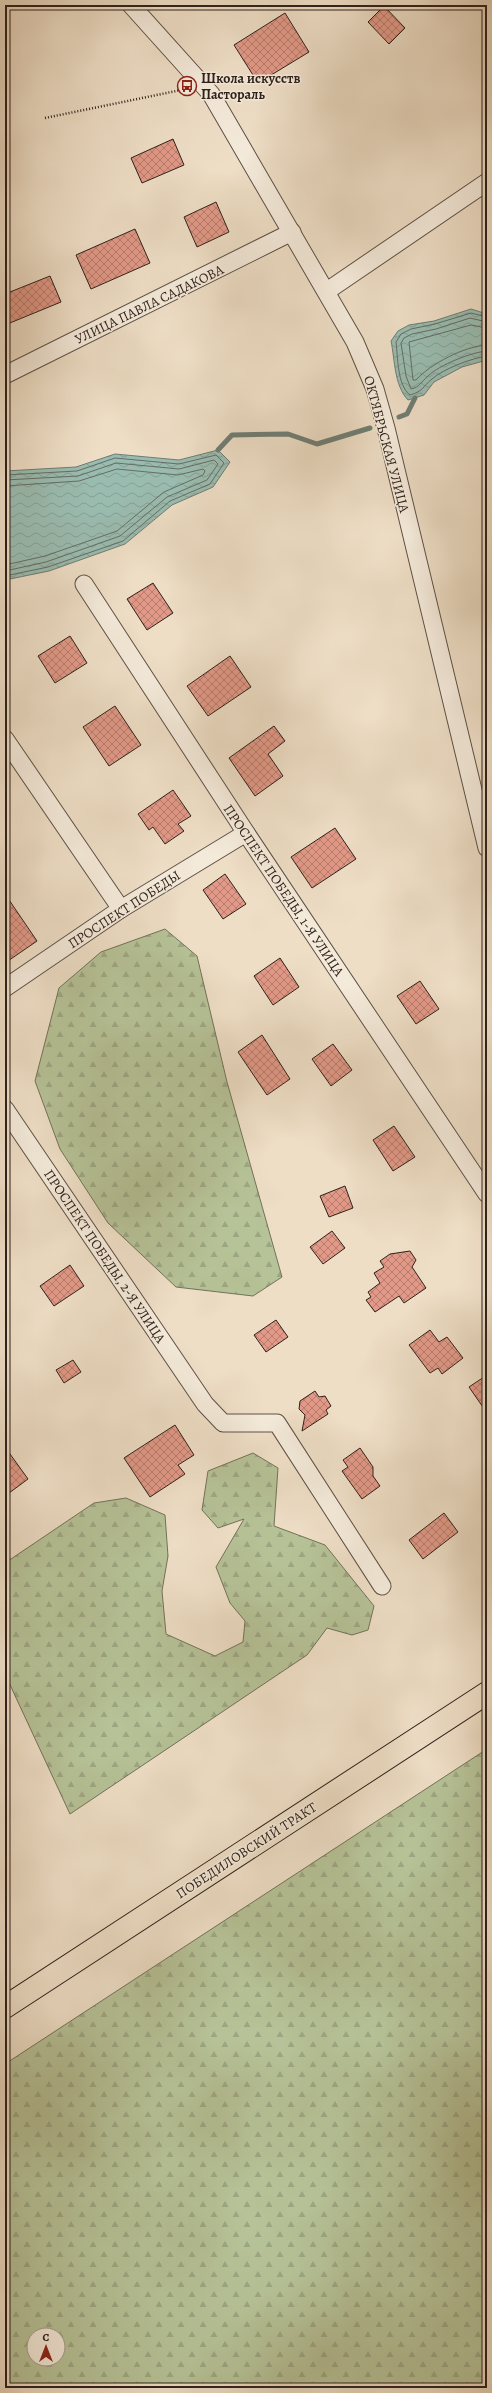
<svg xmlns="http://www.w3.org/2000/svg" width="492" height="2393" font-family="Alegreya,serif">
<style>
.forest{fill:url(#forest-firs);stroke:#727259;fill-rule:evenodd}
.water{fill:url(#water-waves);stroke:#6f7e74}
.lines{fill:none;stroke-linecap:round;stroke-linejoin:round}
.shore{stroke:#646e66;stroke-width:1}
.stream{stroke:#6f7e74;stroke-width:5}
.building{fill:url(#building-cross-hatch);stroke:#2e211b}
.minor-casing{stroke:#5e5046;stroke-width:19}
.major-casing{stroke:#2e211b;stroke-width:24}
.path{stroke:#2e211b;stroke-width:2.5;stroke-dasharray:1 2;stroke-linecap:butt}
.minor{stroke:#f4eada;stroke-width:17}
.major{stroke:#eedec6;stroke-width:22}
.labels{text-anchor:middle;stroke-width:3;stroke-linejoin:round;paint-order:stroke}
.poi-label{font-size:14px;font-weight:bold;fill:#2e211b;stroke:#f4eada;text-anchor:start}
.street-label{font-size:14px;fill:#2e211b;stroke:#f4eada}
</style>
<defs>
<pattern id="forest-firs" width="22" height="20" patternUnits="userSpaceOnUse"><rect width="22" height="20" fill="#b6c297"/><path d="M5 1l3.5 6h-7zM16 11l3.5 6h-7z" fill="#9da682"/></pattern>
<pattern id="water-waves" width="16" height="10" patternUnits="userSpaceOnUse"><rect width="16" height="10" fill="#9abcb0"/><path d="M0 5q4-4 8 0t8 0" fill="none" stroke="#85a197"/></pattern>
<pattern id="building-cross-hatch" width="8" height="8" patternUnits="userSpaceOnUse"><rect width="8" height="8" fill="#e29987"/><path d="M0 0l8 8M0 8l8-8" fill="none" stroke="#b87c6e"/></pattern>
</defs>
<rect width="100%" height="100%" fill="#eedec6"/>
<filter id="stains"><feTurbulence type="fractalNoise" baseFrequency=".005" numOctaves="4"/><feColorMatrix values="0 0 0 0 .2 0 0 0 0 .09 0 0 0 0 .02 0 0 0 .5 -.17"/></filter>
<radialGradient id="worn" r=".72"><stop offset=".6" stop-color="#630" stop-opacity="0"/><stop offset="1" stop-color="#630" stop-opacity=".3"/></radialGradient>
<!-- forest -->
<g class="forest">
<polygon points="165,929 197,956 227,1082 282,1277 253,1296 176,1287 108,1223 60,1149 35,1081 59,988 101,952"/>
<polygon points="253,1453 278,1468 274,1526 325,1545 374,1606 368,1630 352,1635 327,1628 307,1655 70,1814 5,1674 5,1563 94,1503 126,1498 165,1515 168,1556 162,1591 166,1634 215,1656 243,1642 245,1621 230,1603 216,1567 244,1519 218,1528 202,1510 208,1471"/>
<path d="M 487,1749 L 487,2388 L 5,2388 L 5,2064 ZM 34,2335 L 58,2335 L 58,2359 L 34,2359 Z"/>
</g>
<!-- water -->
<g class="water">
<path d="M 471,309 L 487,314 L 487,360 L 462,367 L 434,382 L 424,395 L 408,400 C 394,385 395,360 391,341 L 398,331 L 409,325 L 434,321 Z"/>
<polygon points="218,450 230,462 213,487 172,505 125,544 49,571 5,580 5,471 76,467 115,454 179,460"/>
</g>
<g class="lines">
<!-- shore -->
<g class="shore">
<path d="M 487,317 L 471,313 L 435,324 L 411,329 L 401,334 L 396,342 C 398,357 397,385 410,395 C 424,391 422,387 432,379 C 443,369 472,358 487,356"/>
<path d="M 487,322 L 470,318 L 436,329 L 412,334 L 404,338 L 401,343 L 406,376 L 411,389 C 420,387 421,382 428,376 C 439,365 472,352 487,351"/>
<path d="M 487,328 L 471,325 L 409,342 L 413,380 L 416,380 C 430,364 465,346 487,345"/>
<polyline points="5,475 77,471 115,458 179,464 216,455 224,463 210,484 170,501 123,541 48,567 5,576"/>
<polyline points="5,480 78,476 116,463 179,469 214,460 218,464 207,480 167,497 120,536 46,562 5,571"/>
<polyline points="5,486 79,481 117,469 178,475 203,469 205,471 203,475 164,492 117,531 45,556 5,565"/>
</g>
<!-- stream -->
<g class="stream">
<polyline points="399,417 407,414 415,398"/>
<polyline points="218,450 232,435 288,434 317,444 370,428"/>
</g>
</g>
<!-- building -->
<g class="building">
<polygon points="384,6 405,28 389,44 368,22"/>
<polygon points="285,13 309,52 258,83 234,45"/>
<polygon points="173,139 184,165 142,183 131,158"/>
<polygon points="216,202 229,232 197,247 184,217"/>
<polygon points="135,229 150,263 91,289 76,255"/>
<polygon points="50,276 61,302 5,325 5,294"/>
<polygon points="153,583 173,613 147,630 127,599"/>
<polygon points="70,636 87,663 55,683 38,656"/>
<polygon points="230,656 251,687 208,716 187,686"/>
<polygon points="115,706 141,745 109,766 83,727"/>
<polygon points="274,726 285,741 268,754 283,776 255,796 229,758"/>
<polygon points="173,790 191,816 178,824 184,831 165,844 153,827 149,830 138,814"/>
<polygon points="335,828 356,859 312,888 291,857"/>
<polygon points="225,874 246,904 223,919 203,890"/>
<polygon points="5,894 37,941 5,963"/>
<polygon points="280,958 299,987 273,1005 254,976"/>
<polygon points="420,981 439,1009 416,1024 397,996"/>
<polygon points="262,1035 290,1079 267,1095 238,1052"/>
<polygon points="333,1044 352,1070 331,1086 312,1059"/>
<polygon points="394,1126 415,1157 393,1171 373,1140"/>
<polygon points="345,1186 353,1208 329,1217 320,1196"/>
<polygon points="332,1231 345,1248 323,1264 310,1247"/>
<polygon points="410,1251 416,1260 412,1267 426,1288 404,1303 399,1296 375,1312 366,1300 371,1297 368,1292 380,1283 374,1273 384,1267 380,1261 390,1254"/>
<polygon points="70,1265 84,1286 54,1306 40,1286"/>
<polygon points="276,1320 288,1337 266,1352 254,1335"/>
<polygon points="430,1330 439,1342 447,1337 463,1358 442,1374 438,1368 430,1373 409,1345"/>
<polygon points="73,1360 81,1372 64,1383 56,1370"/>
<polygon points="487,1375 487,1413 469,1387"/>
<polygon points="315,1391 319,1397 325,1396 331,1406 326,1410 328,1414 302,1431 305,1415 299,1409 300,1401"/>
<polygon points="175,1425 194,1455 178,1465 185,1474 150,1497 124,1458"/>
<polygon points="5,1447 28,1479 5,1496"/>
<polygon points="360,1448 373,1467 373,1476 380,1486 362,1499 342,1471 348,1467 343,1460"/>
<polygon points="444,1513 458,1532 423,1559 409,1540"/>
</g>
<g class="lines">
<defs>
<g id="minor">
<polyline points="131,5 211,94 355,342 375,389 386,428 487,848"/>
<polyline points="327,291 487,182"/>
<polyline points="5,375 292,232"/>
<polyline points="84,584 246,833 487,1194"/>
<polyline points="5,739 121,909"/>
<polyline points="5,988 121,909 246,833"/>
<polyline points="5,1109 205,1404 223,1423 277,1423 382,1586"/>
</g>
<polyline id="major" points="5,2007 487,1693"/>
</defs>
<!-- minor casing -->
<use href="#minor" class="minor-casing"/>
<!-- major casing -->
<use href="#major" class="major-casing"/>
<!-- path -->
<polyline class="path" points="45,118 181,90"/>
<!-- minor -->
<use href="#minor" class="minor"/>
<!-- major -->
<use href="#major" class="major"/>
</g>
<!-- icons -->
<defs>
<symbol id="bus-ring" viewBox="-11 -11 22 22"><circle r="9.5" fill="#f4eada" stroke="#8f2418" stroke-width="1.5"/><path d="M-5-6H5V4H4V6H2V4H-2V6H-4V4H-5ZM-3.5-4V0h7V-4ZM-3.5 1.2v1.5H-2V1.2ZM2 1.2v1.5H3.5V1.2Z" fill="#8f2418"/></symbol>
</defs>
<g fill-rule="evenodd">
<use href="#bus-ring" x="176" y="75" width="22" height="22"/>
</g>
<g class="labels">
<!-- poi labels -->
<g class="poi-label">
<text x="201" y="83">Школа искусств<tspan x="201" dy="16">Пастораль</tspan></text>
</g>
<!-- street labels -->
<g class="street-label">
<text transform="translate(149 304) rotate(-26)" y="5">УЛИЦА ПАВЛА САДАКОВА</text>
<text transform="translate(387 444) rotate(75)" y="5">ОКТЯБРЬСКАЯ УЛИЦА</text>
<text transform="translate(284 890) rotate(56)" y="5">ПРОСПЕКТ ПОБЕДЫ, 1-Я УЛИЦА</text>
<text transform="translate(124 909) rotate(-33)" y="5">ПРОСПЕКТ ПОБЕДЫ</text>
<text transform="translate(105 1256) rotate(56)" y="5">ПРОСПЕКТ ПОБЕДЫ, 2-Я УЛИЦА</text>
<text transform="translate(246 1850) rotate(-33)" y="5">ПОБЕДИЛОВСКИЙ ТРАКТ</text>
</g>
</g>
<!-- margin -->
<rect width="492" height="2393" fill="none" stroke="#eedec6" stroke-width="20"/>
<rect x="6" y="6" width="480" height="2381" fill="none" stroke="#2e211b" stroke-width="2"/>
<rect x="10" y="10" width="472" height="2373" fill="none" stroke="#2e211b"/>
<!-- north arrow -->
<g transform="translate(46 2347)"><circle r="19" fill="#f4eada" stroke="#a59a8e"/>
<path d="M0-3L7 15L0 10L-7 15Z" fill="#8f2418"/>
<text y="-6" font-size="11" font-weight="bold" text-anchor="middle" fill="#2e211b">С</text>
</g>
<rect width="100%" height="100%" filter="url(#stains)"/>
<rect width="100%" height="100%" fill="url(#worn)"/>
</svg>
